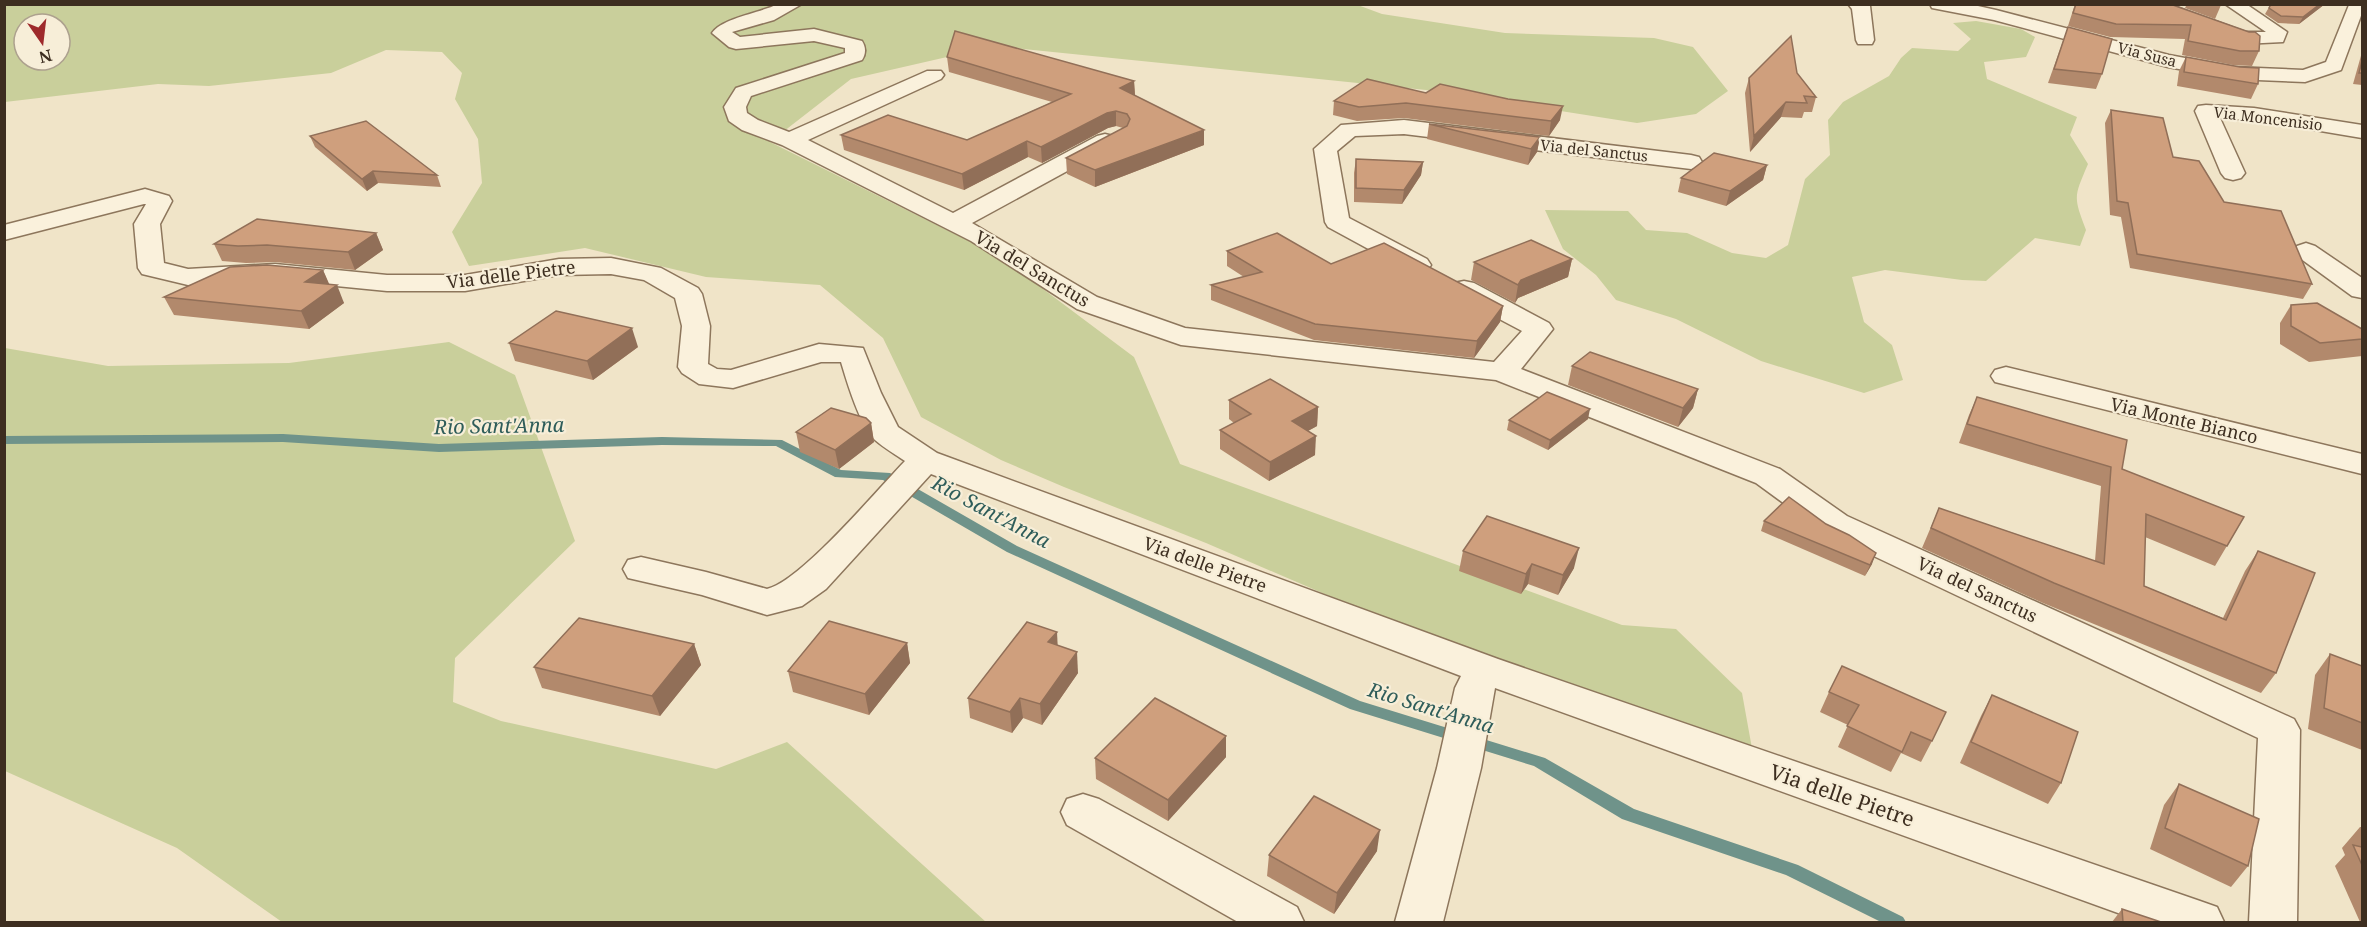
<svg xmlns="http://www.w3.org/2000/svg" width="2367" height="927" font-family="'Noto Serif',serif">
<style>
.green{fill:#c9cf9b;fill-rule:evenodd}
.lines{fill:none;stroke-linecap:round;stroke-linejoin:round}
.stream{fill:#6f938a;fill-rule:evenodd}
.minor-casing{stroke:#8d765c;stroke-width:3}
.minor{fill:#faf1dc;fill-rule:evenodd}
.wall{fill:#b2896c}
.shaded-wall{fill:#916f58}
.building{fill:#cf9f7d;stroke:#916f58;stroke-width:1.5}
.labels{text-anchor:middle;stroke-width:4.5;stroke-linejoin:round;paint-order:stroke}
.far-street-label{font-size:15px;fill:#3d2e20;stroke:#f7eed8}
.street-label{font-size:18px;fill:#3d2e20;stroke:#f7eed8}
.water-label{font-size:20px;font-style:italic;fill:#2f5d5a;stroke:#f7eed8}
.near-street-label{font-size:21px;fill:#3d2e20;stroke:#f7eed8}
</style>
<rect width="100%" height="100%" fill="#f0e4c8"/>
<!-- green -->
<g class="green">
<path d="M 1355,4 L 1382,14 L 1505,33 L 1654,38 L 1693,47 L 1728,91 L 1696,114 L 1637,123 L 1426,90 L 995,46 L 851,79 L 770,142 L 999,256 L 1134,357 L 1180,464 L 1622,625 L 1676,629 L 1742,693 L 1753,754 L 1406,629 L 1206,543 L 1064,487 L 1001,460 L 921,417 L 883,338 L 820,285 L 706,277 L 585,248 L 469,266 L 452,232 L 482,183 L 478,139 L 455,99 L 462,73 L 442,52 L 386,50 L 331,73 L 209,86 L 158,84 L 5,102 L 4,5 ZM 24,24 L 60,24 L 60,60 L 24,60 Z"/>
<path d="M 1976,21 L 2021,29 L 2035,37 L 2026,57 L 1984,62 L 1987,79 L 2077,117 L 2070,135 L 2088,164 C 2074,197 2073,196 2086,230 L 2080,246 L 2035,238 L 1986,281 L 1962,280 L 1885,270 L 1852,277 L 1864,322 L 1892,345 L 1903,380 L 1864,393 L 1761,361 L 1676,319 L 1616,300 L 1596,275 L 1563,249 L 1545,210 L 1628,211 L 1646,230 L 1687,233 L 1732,253 L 1766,258 L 1788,245 L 1805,179 L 1830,155 L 1828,120 L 1843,102 L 1889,76 L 1901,58 L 1912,48 L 1958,51 L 1971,39 L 1953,23 Z"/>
<polygon points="449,342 515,375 575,541 455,658 453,702 501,721 716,769 787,742 986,922 282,922 177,848 5,771 5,348 108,366 289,363"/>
</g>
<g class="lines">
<!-- stream -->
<polygon class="stream" points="283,434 439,444 662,437 782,440 841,470 890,473 1017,546 1360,701 1545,758 1634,809 1798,865 1903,917 1906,922 1881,922 1786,875 1622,819 1534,766 1350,709 1007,552 883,480 835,477 776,446 662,445 439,452 283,442 4,444 4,436"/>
<defs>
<g id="minor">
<path d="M 778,4 L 802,4 L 774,20 L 732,32 L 740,37 L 814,29 L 862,41 C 866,47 866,54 862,60 L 751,96 L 746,107 L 747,113 L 758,120 L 789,132 L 927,71 L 941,71 L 944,75 L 941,79 L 808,140 L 953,213 L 1097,136 L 1105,134 L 1113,136 L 1116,141 L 1113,146 L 972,223 L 1097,297 L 1185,328 L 1494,362 L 1522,331 L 1454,295 L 1450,289 L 1454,283 L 1464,281 L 1474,283 L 1549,323 L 1553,329 L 1521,369 L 1780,469 L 1847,516 L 2294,719 L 2300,730 L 2297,922 L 2249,922 L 2258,738 L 1823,532 L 1756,483 L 1496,380 L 1181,345 L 1077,309 L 971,241 L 782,145 L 742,130 L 729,121 L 724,107 L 736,88 L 845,53 L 845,48 L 814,41 L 736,49 L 729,47 L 712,33 C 722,18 760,13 778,4 Z"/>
<polygon points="1848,4 1870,6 1874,40 1872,44 1858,44 1856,40 1852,9"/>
<polygon points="1930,4 1969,4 1996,10 2169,55 2233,67 2303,70 2326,62 2349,5 2361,5 2362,13 2341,70 2305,82 2233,79 2168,67 1994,20 1932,8"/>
<polygon points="2142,4 2168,4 2245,32 2266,32 2225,4 2246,4 2287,32 2283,42 2243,44 2144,8"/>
<polygon points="2206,105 2254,108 2362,125 2362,138 2254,120 2220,118 2245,173 2241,178 2233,180 2225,178 2221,173 2195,111 2198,106"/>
<polygon points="1404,120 1691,155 1699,157 1702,162 1699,167 1691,169 1404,134 1355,136 1337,151 1349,218 1427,259 1431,265 1427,271 1418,273 1409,271 1328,227 1325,222 1314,149 1341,125"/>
<path d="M 145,189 L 169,196 L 172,201 L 160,224 L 164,263 L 188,269 L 275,264 L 387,275 L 465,275 L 559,259 L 611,258 L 661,268 L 698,288 L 702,294 L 710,326 L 708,364 L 717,369 L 731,370 L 819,344 L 863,348 L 881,393 L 898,427 L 937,453 L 1498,659 L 2200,901 L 2217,907 L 2224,922 L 2143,922 L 1495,688 L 1481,768 L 1443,922 L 1395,922 L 1437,768 L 1455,688 L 1461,676 L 931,474 L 826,589 L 802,606 L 767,615 L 702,595 L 628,578 L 623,569 L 628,560 L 641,557 L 706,572 L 767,589 C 801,581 877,490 905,461 C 895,454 884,448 875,440 C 860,426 847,382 841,362 L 821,362 L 733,388 L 699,384 L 682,373 L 678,367 L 682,326 L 675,298 L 644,280 L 611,274 L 559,275 L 465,291 L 387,291 L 275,280 L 188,285 L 142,274 L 138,268 L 134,224 L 146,204 L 144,204 L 4,240 L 4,225 Z"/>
<polygon points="2306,243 2315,246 2362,278 2362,298 2352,296 2297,256 2293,251 2297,246"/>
<polygon points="2006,367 2362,454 2362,474 1995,382 1991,376 1995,370"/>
<polygon points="1083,794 1099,799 1297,907 1304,922 1238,922 1067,825 1061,812 1067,799"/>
</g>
</defs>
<!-- minor casing -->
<use href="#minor" class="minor-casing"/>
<!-- minor -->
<use href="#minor" class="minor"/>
</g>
<!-- wall -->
<g class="wall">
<polygon points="2075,4 2170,4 2259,51 2252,66 2233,65 2182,55 2185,39 2110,37 2068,26"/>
<polygon points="2187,4 2220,4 2221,5 2215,19 2185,8"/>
<polygon points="2271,4 2325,4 2299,24 2278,23 2265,14"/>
<polygon points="2068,27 2102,74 2096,89 2048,83"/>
<polygon points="2362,52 2362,85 2353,84"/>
<polygon points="947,57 1134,81 1135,96 1204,145 1095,187 1067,174 1066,158 1123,128 1116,126 1108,128 1042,163 1028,157 964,190 844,150 841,135 967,140 1052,102 949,72"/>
<polygon points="2186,57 2258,84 2251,99 2177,86 2179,71"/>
<polygon points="1797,73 1816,97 1812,112 1804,112 1802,118 1781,117 1750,152 1745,93 1749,78"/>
<polygon points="1426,93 1560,120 1549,136 1404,118 1357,121 1333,115 1334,101"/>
<polygon points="2111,110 2173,157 2224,202 2312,284 2303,299 2130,268 2121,217 2110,215 2105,123"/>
<polygon points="1429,124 1540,137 1537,152 1528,165 1427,139"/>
<polygon points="310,136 437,175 441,187 378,183 367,191 315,147"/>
<polygon points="1356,159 1423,162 1421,175 1402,204 1354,202 1354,173"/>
<polygon points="1767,165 1763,180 1726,206 1678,192 1681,178"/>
<polygon points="376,233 383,250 355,270 275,262 246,263 222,261 214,244"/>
<polygon points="1227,251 1331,264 1503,306 1500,322 1474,358 1314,340 1211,300 1211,285 1244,277 1227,266"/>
<polygon points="1572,259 1568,277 1518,298 1515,303 1471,280 1474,262"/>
<polygon points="323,270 329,285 344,303 309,329 174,315 164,297"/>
<polygon points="2291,305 2362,329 2362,356 2309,362 2280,344 2280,323"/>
<polygon points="509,343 638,347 593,380 515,361"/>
<polygon points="1572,366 1698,389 1693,408 1678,427 1568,385"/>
<polygon points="1977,397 2122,469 2244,517 2215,566 2145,537 2144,586 2223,618 2245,571 2258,551 2276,673 2261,693 2043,603 1922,548 1939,508 2095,561 2101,486 1959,443 1969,415"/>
<polygon points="1229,400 1318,407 1317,426 1308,431 1315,455 1269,481 1220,449 1220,430 1234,423 1229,419"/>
<polygon points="1588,419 1548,450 1507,430 1509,420"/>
<polygon points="871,423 874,442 839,469 800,452 796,432"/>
<polygon points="1764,521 1872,564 1865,576 1761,531"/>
<polygon points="1463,551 1574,568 1558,595 1528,584 1521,594 1459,571"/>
<polygon points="907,643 910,663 869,715 793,692 788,671"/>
<polygon points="694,644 701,665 660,716 542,688 534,667"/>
<polygon points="1058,646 1078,673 1042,725 1023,718 1012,733 970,718 968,698"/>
<polygon points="2330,654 2362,666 2362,750 2308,729 2315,675"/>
<polygon points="1842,666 1932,741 1921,762 1901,753 1891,772 1838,747 1848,725 1820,712 1829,692"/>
<polygon points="1992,695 2061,783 2048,804 1960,763 1981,716"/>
<polygon points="1226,736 1226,757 1168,821 1096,779 1095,758"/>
<polygon points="2179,784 2248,866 2231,887 2150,849 2164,805"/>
<polygon points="2360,827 2362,827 2362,922 2360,922 2335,866 2345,855 2342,848"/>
<polygon points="1377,851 1334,914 1267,876 1269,855"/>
<polygon points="2122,909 2161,922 2112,922"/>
</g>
<!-- shaded-wall -->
<g class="shaded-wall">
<polygon points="2320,4 2325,4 2299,24 2303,17"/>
<polygon points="1134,81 1135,96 1120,88"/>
<polygon points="1786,102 1781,117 1750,152 1754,136"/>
<polygon points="1563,106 1560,120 1549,136 1551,121"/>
<polygon points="1116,111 1116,126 1108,128 1042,163 1041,147 1107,113"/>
<polygon points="1204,130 1204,145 1095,187 1095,170"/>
<polygon points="1540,137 1537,152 1528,165 1531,149"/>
<polygon points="1027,141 1028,157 964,190 962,174"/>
<polygon points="1423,162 1421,175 1402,204 1404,190"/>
<polygon points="1767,165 1763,180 1726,206 1730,191"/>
<polygon points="373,171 378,183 367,191 362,179"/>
<polygon points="376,233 383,250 355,270 348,252"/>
<polygon points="1572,259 1568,277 1518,298 1515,303 1518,285 1521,280"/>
<polygon points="323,270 331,288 305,282"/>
<polygon points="337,285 344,303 309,329 301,311"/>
<polygon points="1503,306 1500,322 1474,358 1477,341"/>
<polygon points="632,328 638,347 593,380 587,361"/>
<polygon points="1698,389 1693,408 1678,427 1683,408"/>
<polygon points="1318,407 1317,426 1291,440 1292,421"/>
<polygon points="1590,409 1588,419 1548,450 1550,440"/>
<polygon points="871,423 874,442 839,469 835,450"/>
<polygon points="1316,436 1315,455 1269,481 1270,462"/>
<polygon points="1579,548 1574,568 1558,595 1563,575"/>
<polygon points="1876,553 1872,564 1865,576 1870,565"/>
<polygon points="1532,564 1528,584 1521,594 1526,574"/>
<polygon points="1057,632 1058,652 1048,642"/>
<polygon points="907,643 910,663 869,715 865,694"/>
<polygon points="694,644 701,665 660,716 652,696"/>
<polygon points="1077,652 1078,673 1042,725 1040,704"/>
<polygon points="1020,698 1023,718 1012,733 1010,712"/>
<polygon points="1226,736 1226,757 1168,821 1168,800"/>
<polygon points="1380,830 1377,851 1334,914 1337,893"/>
</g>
<!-- building -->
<g class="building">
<polygon points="2076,4 2170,4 2249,32 2255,32 2260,36 2259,51 2240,51 2188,41 2191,25 2116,24 2073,13"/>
<polygon points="2271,4 2320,4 2303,17 2281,16 2269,8"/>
<polygon points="2068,27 2112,39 2102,74 2054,69"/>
<polygon points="955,31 1134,81 1120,88 1204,130 1095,170 1066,158 1127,126 1130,119 1127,114 1116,111 1107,113 1041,147 1027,141 962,174 841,135 888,115 967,140 1071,94 947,57"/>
<polygon points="1791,36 1797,73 1816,97 1804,96 1807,103 1786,102 1754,136 1749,78"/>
<polygon points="2186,57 2240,67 2259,68 2258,84 2184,72"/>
<polygon points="2362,61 2362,73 2359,73"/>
<polygon points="1367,79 1426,93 1440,84 1508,99 1563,106 1551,121 1406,103 1359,107 1334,101"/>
<polygon points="2111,110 2163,118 2173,157 2199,161 2224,202 2281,211 2312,284 2137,254 2128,203 2117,201"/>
<polygon points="366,121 437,175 373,171 362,179 310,136"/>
<polygon points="1429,124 1540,137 1531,149"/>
<polygon points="1714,153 1767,165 1730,191 1681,178"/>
<polygon points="1356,159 1423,162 1404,190 1356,188"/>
<polygon points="257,219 376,233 348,252 267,245 238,246 214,244"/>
<polygon points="1277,233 1331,264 1384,243 1503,306 1477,341 1315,324 1211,285 1262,272 1227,251"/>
<polygon points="1531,240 1572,259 1521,280 1518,285 1474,262"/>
<polygon points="267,265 323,270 305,282 337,285 301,311 164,297 230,267"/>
<polygon points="2317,303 2362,329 2362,339 2320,343 2291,326 2291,305"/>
<polygon points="556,311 632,328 587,361 509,343"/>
<polygon points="1590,352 1698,389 1683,408 1572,366"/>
<polygon points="1270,379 1318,407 1292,421 1316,436 1270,462 1220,430 1251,414 1229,400"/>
<polygon points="1547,392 1590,409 1550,440 1509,420"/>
<polygon points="1977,397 2127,440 2122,469 2244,517 2227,546 2146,514 2144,586 2226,620 2258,551 2315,573 2276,673 2054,583 1931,528 1939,508 2104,564 2111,467 1967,424"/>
<polygon points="831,408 866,418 871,423 835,450 796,432"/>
<polygon points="1789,497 1826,524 1849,535 1876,553 1870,565 1764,521"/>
<polygon points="1487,516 1579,548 1563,575 1532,564 1526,574 1463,551"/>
<polygon points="579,618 694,644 652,696 534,667"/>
<polygon points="829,621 907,643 865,694 788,671"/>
<polygon points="1027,622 1057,632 1048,642 1077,652 1040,704 1020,698 1010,712 968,698"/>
<polygon points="2330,654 2362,666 2362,723 2324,708"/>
<polygon points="1842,666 1946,712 1932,741 1911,732 1902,752 1847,726 1859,705 1829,692"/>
<polygon points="1992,695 2078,732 2061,783 1971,742"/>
<polygon points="1155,698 1226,736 1168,800 1095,758"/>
<polygon points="2179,784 2259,819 2248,866 2165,828"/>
<polygon points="1314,796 1380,830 1337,893 1269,855"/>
<polygon points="2353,845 2362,847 2362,865"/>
<polygon points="2122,909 2161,922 2123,922"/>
</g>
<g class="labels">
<!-- far-street labels -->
<g class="far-street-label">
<text transform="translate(2147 55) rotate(14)" y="5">Via Susa</text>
<text transform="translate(2268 119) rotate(7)" y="5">Via Moncenisio</text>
<text transform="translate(1594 151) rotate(6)" y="5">Via del Sanctus</text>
</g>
<!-- street labels -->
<g class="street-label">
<text transform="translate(1032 269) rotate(31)" y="6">Via del Sanctus</text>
<text transform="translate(511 275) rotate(-7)" y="6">Via delle Pietre</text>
<text transform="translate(2184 421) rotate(13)" y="6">Via Monte Bianco</text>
<text transform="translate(1205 565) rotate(20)" y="6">Via delle Pietre</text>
<text transform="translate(1977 590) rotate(25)" y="6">Via del Sanctus</text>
</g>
<!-- water labels -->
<g class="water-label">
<text transform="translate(499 426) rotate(-1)" y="7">Rio Sant'Anna</text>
<text transform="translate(991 512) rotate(28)" y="7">Rio Sant'Anna</text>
<text transform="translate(1431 708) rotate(17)" y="7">Rio Sant'Anna</text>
</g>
<!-- near-street labels -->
<g class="near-street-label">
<text transform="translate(1842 796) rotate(19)" y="7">Via delle Pietre</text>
</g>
</g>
<!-- border -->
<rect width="2367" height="927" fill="none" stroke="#3d2e20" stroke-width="12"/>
<!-- north arrow -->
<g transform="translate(42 42) rotate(166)"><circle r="28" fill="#f7eed8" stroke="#ada18e" stroke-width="1.5"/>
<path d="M0-4.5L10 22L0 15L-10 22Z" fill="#9e2a2b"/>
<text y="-9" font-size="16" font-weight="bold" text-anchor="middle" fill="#3d2e20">N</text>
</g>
</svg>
